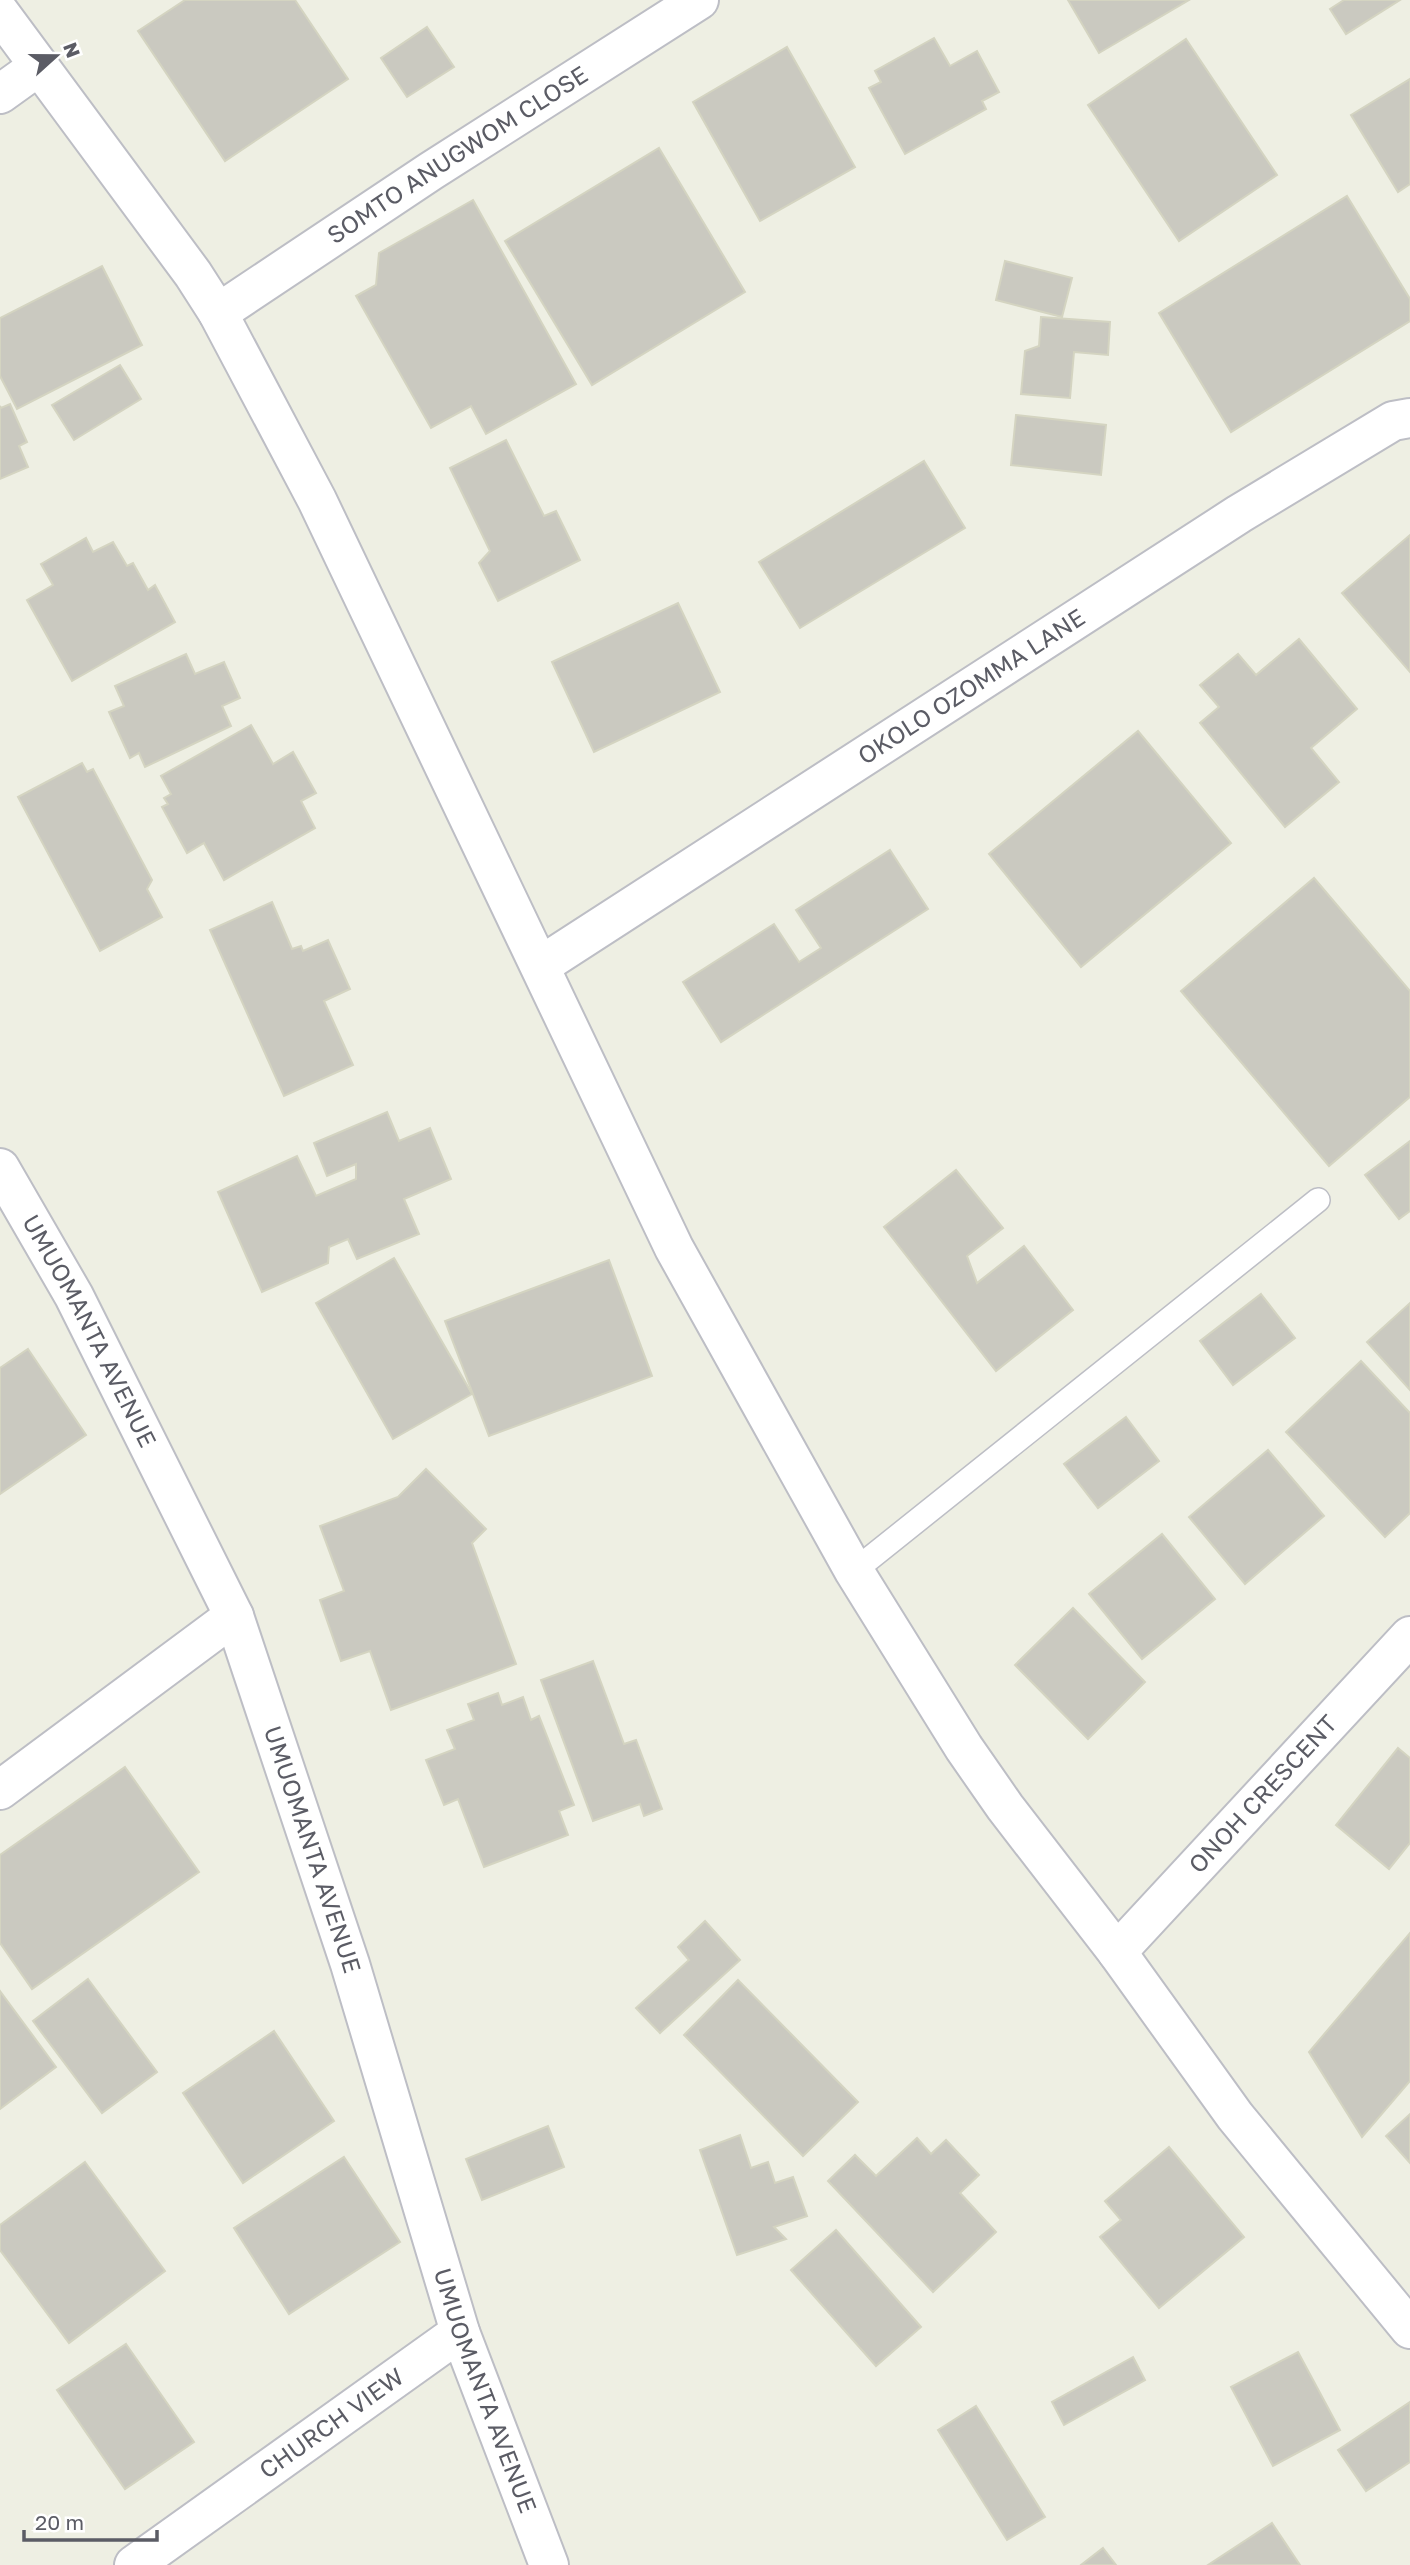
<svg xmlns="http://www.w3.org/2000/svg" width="1410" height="2565" font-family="'Golos Text',sans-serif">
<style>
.building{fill:#cac9c0;stroke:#d4d4c1;stroke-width:2}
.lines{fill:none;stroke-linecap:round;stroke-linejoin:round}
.service-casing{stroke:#bdbec5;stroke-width:26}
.minor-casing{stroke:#bdbec5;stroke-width:42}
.service{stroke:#fff;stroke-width:23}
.minor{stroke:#fff;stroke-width:38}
.labels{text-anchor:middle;stroke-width:7;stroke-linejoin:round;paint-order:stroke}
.street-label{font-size:24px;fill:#5b5c65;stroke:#fff}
</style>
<rect width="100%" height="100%" fill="#eeefe3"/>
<!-- building -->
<g class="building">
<polygon points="185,0 295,0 348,79 225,161 138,31"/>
<polygon points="1068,0 1189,0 1099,53"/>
<polygon points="1344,0 1400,0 1346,34 1330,9"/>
<polygon points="427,27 454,67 407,97 381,58"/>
<polygon points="934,38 950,66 977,51 999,92 982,101 986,109 905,154 869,88 881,82 875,71"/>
<polygon points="1186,39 1277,175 1179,241 1088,105"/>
<polygon points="787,47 855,167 760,221 693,102"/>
<polygon points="1410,79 1410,184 1398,192 1351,115"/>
<polygon points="659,148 745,292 592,385 505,241"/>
<polygon points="1347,196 1410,299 1410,321 1231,432 1159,313"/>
<polygon points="473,200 576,384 486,434 471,406 431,428 356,296 376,285 379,253"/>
<polygon points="1005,261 1072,278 1062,317 996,300"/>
<polygon points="102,266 142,345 17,409 0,376 0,318"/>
<polygon points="1041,317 1110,322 1108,355 1074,352 1070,398 1021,394 1025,351 1039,346"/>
<polygon points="120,365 141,399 74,440 52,405"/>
<polygon points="10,404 27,442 19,446 28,467 0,479 0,406 1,408"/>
<polygon points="1016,415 1106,425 1101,475 1011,465"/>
<polygon points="506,440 544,516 556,511 580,560 498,601 479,563 490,551 450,468"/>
<polygon points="924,461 965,528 800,628 759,562"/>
<polygon points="1410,535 1410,672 1342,593"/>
<polygon points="86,538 93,552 113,542 127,566 133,563 148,590 155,585 175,622 72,681 27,600 53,585 41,564"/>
<polygon points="678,603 720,692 594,752 552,662"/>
<polygon points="1299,639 1357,709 1311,748 1339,782 1285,827 1200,723 1219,707 1200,685 1238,654 1256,675"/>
<polygon points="186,654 195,674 224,662 240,698 222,706 231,726 145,767 139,753 130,758 109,712 124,706 115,686"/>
<polygon points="251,725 273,764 293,752 316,793 301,801 315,828 224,880 204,843 187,853 162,807 168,804 164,798 171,794 161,776"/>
<polygon points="1138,731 1231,843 1081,967 989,854"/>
<polygon points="82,763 87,772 93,769 152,880 147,889 162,917 100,951 18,797"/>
<polygon points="890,850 928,909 721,1042 683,982 774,924 799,962 821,948 796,910"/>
<polygon points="1314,878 1410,991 1410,1097 1329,1166 1181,991"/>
<polygon points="272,902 292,949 301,946 303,951 328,940 350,989 324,1001 353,1065 284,1096 210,930"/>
<polygon points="387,1112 399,1141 430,1128 451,1179 404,1199 419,1234 357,1259 348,1239 329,1247 328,1263 262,1292 218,1192 297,1156 316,1196 356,1179 356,1164 327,1176 314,1143"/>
<polygon points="1410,1141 1410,1211 1399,1219 1365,1175"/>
<polygon points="956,1170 1003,1228 967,1256 977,1283 1024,1246 1073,1310 996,1371 884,1227"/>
<polygon points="394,1258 472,1394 393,1439 316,1303"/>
<polygon points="609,1260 652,1376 489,1436 445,1321"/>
<polygon points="1261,1294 1295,1338 1233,1385 1200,1341"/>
<polygon points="1410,1303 1410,1390 1367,1342"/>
<polygon points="28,1349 86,1435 0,1494 0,1368"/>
<polygon points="1361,1361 1410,1413 1410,1513 1385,1537 1286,1432"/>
<polygon points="1126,1417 1159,1461 1098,1508 1064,1464"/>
<polygon points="1268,1450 1324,1516 1245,1584 1189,1517"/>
<polygon points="426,1469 486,1529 472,1543 516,1664 391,1710 370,1651 341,1661 320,1600 344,1591 320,1526 398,1497"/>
<polygon points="1162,1534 1215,1599 1142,1659 1089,1594"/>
<polygon points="1073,1608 1145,1682 1088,1739 1015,1665"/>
<polygon points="593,1661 624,1744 636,1740 662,1809 644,1816 640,1804 593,1821 541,1680"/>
<polygon points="498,1693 502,1705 523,1697 531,1720 539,1716 574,1805 559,1811 568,1835 484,1867 458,1799 444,1805 426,1760 455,1749 447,1730 474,1720 468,1704"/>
<polygon points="1398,1748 1410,1758 1410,1843 1389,1869 1336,1825"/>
<polygon points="125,1767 199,1872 32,1989 0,1943 0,1855"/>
<polygon points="705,1921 740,1960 660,2033 636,2008 689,1960 678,1947"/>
<polygon points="1410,1933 1410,2081 1362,2137 1309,2052"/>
<polygon points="88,1979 157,2072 102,2113 33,2021"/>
<polygon points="738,1980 858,2102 803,2156 684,2035"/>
<polygon points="0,1991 56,2067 0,2109"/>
<polygon points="274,2031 334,2121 243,2183 183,2093"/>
<polygon points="1410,2114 1410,2163 1386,2136"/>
<polygon points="548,2126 564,2167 482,2200 466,2159"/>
<polygon points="740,2135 751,2168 768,2162 775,2183 793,2177 807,2216 774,2227 786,2239 737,2255 700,2150"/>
<polygon points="917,2138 931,2154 946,2140 979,2175 960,2193 996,2232 933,2292 828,2181 855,2155 876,2176"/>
<polygon points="1169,2147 1244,2237 1159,2308 1100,2237 1121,2220 1105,2201"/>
<polygon points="344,2157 400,2242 289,2314 234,2228"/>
<polygon points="85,2162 165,2271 69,2343 0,2250 0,2225"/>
<polygon points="836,2230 921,2327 876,2366 791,2270"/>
<polygon points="126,2344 194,2442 125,2489 57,2390"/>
<polygon points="1298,2352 1340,2430 1273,2466 1231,2387"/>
<polygon points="1133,2357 1145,2380 1064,2425 1052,2402"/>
<polygon points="1410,2402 1410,2462 1366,2491 1338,2450"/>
<polygon points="976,2406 1045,2517 1007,2540 938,2430"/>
<polygon points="1272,2523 1300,2565 1208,2565"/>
<polygon points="1103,2548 1116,2565 1081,2565"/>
</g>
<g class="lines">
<defs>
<polyline id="service" points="854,1571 1318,1200"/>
<g id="minor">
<polyline points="0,13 193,274 218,313 317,500 674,1248 854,1571 964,1748 1005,1807 1117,1952 1235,2116 1410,2329"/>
<polyline points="0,94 39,66"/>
<path id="s1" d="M 218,313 L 431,171 L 699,0"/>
<path id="s2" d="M 540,966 L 1239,514 L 1393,421 L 1410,418"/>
<path id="s3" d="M 0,1168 L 74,1296 L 234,1616 L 350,1964 L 460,2332 L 549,2565"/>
<polyline points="0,1790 234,1616"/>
<path id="s4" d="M 1117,1952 L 1410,1636"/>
<path id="s5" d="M 134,2565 L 460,2332"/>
</g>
</defs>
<!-- service casing -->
<use href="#service" class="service-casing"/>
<!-- minor casing -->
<use href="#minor" class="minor-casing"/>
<!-- service -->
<use href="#service" class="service"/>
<!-- minor -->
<use href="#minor" class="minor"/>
</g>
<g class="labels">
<!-- street labels -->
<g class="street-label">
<text dy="8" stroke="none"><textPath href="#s1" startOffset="287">SOMTO ANUGWOM CLOSE</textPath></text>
<text dy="8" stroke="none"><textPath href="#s2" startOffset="514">OKOLO OZOMMA LANE</textPath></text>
<text dy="8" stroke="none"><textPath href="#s3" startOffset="186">UMUOMANTA AVENUE</textPath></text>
<text dy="8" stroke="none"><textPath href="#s4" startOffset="215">ONOH CRESCENT</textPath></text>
<text dy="8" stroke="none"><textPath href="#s3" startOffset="752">UMUOMANTA AVENUE</textPath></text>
<text dy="8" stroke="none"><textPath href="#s3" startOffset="1320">UMUOMANTA AVENUE</textPath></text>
<text dy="8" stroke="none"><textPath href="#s5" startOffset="243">CHURCH VIEW</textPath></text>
</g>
</g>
<!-- north arrow -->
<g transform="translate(56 56) rotate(69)" stroke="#ffffff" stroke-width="5" paint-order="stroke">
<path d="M0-5L12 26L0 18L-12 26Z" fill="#5b5c65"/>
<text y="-10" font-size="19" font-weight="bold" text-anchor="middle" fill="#5b5c65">N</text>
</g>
<!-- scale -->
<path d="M24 2530v10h133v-10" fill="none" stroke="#5b5c65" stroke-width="3.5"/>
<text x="35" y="2530" font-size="21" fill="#5b5c65" stroke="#ffffff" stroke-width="5" paint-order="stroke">20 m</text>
</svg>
